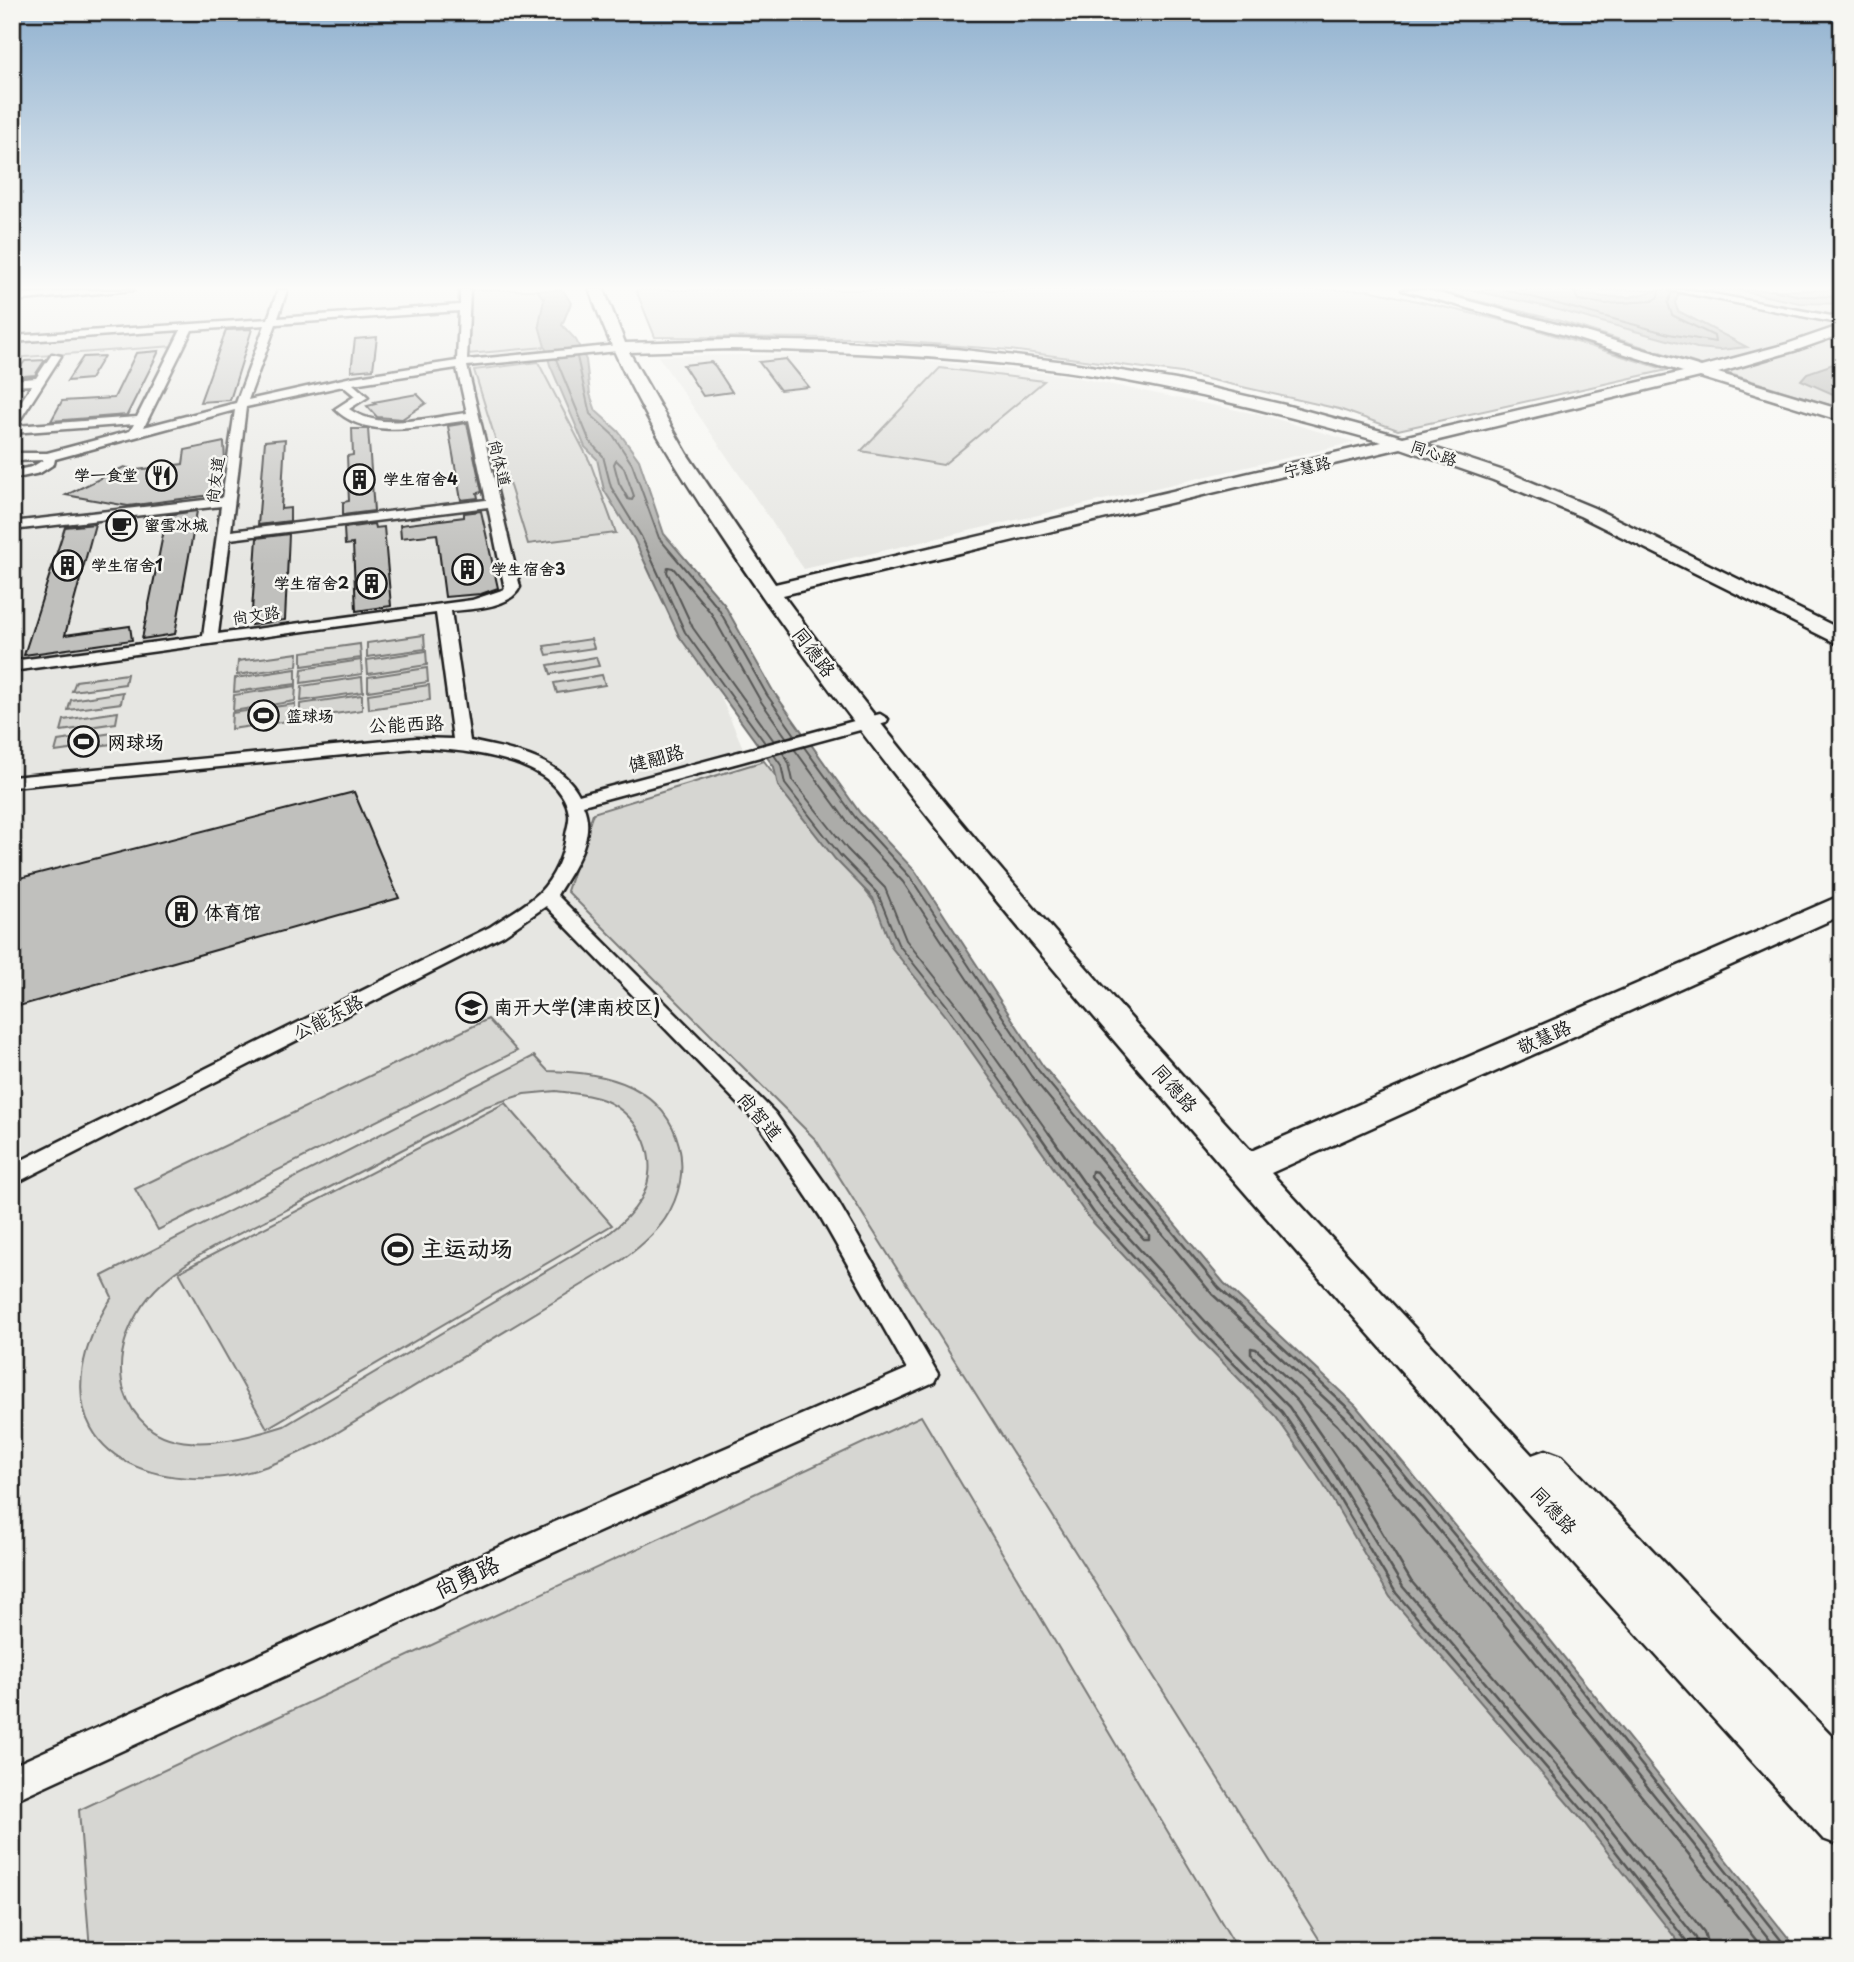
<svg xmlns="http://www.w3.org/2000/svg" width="1854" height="1962" font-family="'Playpen Sans','LXGW WenKai TC',sans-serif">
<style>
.built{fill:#e6e6e2}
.green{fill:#d6d6d2;stroke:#797977;stroke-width:2;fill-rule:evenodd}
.water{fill:#acaca9;stroke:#727271;stroke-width:2}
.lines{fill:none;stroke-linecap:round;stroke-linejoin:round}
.shore-far1{stroke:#565654;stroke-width:2}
.shore{stroke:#565654;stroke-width:2.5}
.building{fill:#c0c0bd;stroke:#1c1c1c;stroke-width:2}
.street-casing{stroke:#1c1c1c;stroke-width:5}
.secondary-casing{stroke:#1c1c1c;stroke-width:5}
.street{fill:#f6f6f2;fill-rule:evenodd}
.secondary{fill:#f6f6f2;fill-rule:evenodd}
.labels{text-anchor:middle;stroke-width:5;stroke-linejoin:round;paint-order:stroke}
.far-street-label{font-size:16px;fill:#1c1c1c;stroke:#f6f6f2}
.far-poi-label{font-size:16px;font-weight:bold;fill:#1c1c1c;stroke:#f6f6f2;text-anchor:start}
.street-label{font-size:19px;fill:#1c1c1c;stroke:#f6f6f2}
.poi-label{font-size:19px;font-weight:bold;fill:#1c1c1c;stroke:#f6f6f2;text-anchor:start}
.near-poi-label{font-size:23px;font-weight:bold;fill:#1c1c1c;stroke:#f6f6f2;text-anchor:start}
.near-street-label{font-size:23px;fill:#1c1c1c;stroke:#f6f6f2}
</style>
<rect width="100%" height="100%" fill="#f6f6f2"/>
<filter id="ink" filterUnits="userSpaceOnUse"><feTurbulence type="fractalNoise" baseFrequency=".0143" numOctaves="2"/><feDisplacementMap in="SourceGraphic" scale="14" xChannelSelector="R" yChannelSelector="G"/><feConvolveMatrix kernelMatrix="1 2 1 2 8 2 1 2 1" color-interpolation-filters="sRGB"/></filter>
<g filter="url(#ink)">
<!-- built -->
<g class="built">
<polygon points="12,290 547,290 558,326 751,766 1654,1950 12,1950"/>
<polygon points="853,354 1064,375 1266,416 1355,442 804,569 658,356"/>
</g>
<!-- green -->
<g class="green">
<polygon points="469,290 539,290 544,298 545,347 468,354"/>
<polygon points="636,290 1369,290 1518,324 1667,370 1398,430 1339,409 1181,373 1010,350 855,338 655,337"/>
<polygon points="1433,290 1842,290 1842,409 1560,321"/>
<polygon points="182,329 174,346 12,358 12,350 20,340"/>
<polygon points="538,362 590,462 616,533 528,544 474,370"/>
<polygon points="940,368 1044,381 943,465 861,451"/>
<polygon points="424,635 425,649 367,657 367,643"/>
<polygon points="591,639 594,648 547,655 544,646"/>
<polygon points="360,644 361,658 302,666 302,652"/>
<polygon points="426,651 427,665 368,674 367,660"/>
<polygon points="298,653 297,666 237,675 238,661"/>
<polygon points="596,657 599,666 551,674 548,665"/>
<polygon points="361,660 362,674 301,683 302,669"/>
<polygon points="427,668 428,682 368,691 368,677"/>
<polygon points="296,669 296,684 234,692 235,678"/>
<polygon points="127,674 125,684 72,691 76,681"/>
<polygon points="602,675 605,685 557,693 554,683"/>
<polygon points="362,677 363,692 301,701 302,686"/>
<polygon points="429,685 430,700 369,709 368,694"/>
<polygon points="296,686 295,701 233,711 234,695"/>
<polygon points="123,692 121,703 68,710 71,700"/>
<polygon points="362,695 362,710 300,719 300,704"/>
<polygon points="295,704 295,720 231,729 232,713"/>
<polygon points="118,712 116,723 61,731 64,720"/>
<polygon points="113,733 111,744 55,752 58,741"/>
<polygon points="764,761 1276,1417 1702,1950 1326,1950 816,1140 567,891 593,813"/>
<polygon points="488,1019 517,1051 158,1230 135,1189"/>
<path d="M 534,1056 L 548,1071 C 577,1072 605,1074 632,1087 C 682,1112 696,1172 665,1219 C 652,1238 634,1252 615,1265 L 320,1443 C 287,1459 251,1476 213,1478 C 89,1483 46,1400 112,1297 L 102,1276 ZM 556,1091 C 572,1093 589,1094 604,1100 C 642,1116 662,1162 641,1199 C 632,1214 620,1225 607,1235 L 284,1426 C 246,1438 181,1456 147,1426 C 101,1385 122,1319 163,1282 C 198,1251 244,1232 286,1210 C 352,1176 418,1142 484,1107 L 524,1094 Z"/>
<polygon points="505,1103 612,1225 267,1428 179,1272"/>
<polygon points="921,1416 1238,1950 90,1950 79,1810"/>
</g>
<!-- water -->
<g class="water">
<polygon points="537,290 563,290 571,303 562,325 576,340 586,360 590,394 596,411 618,431 639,460 664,534 724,604 773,691 860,813 916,872 1043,1066 1224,1283 1356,1406 1547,1636 1798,1950 1685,1950 1581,1819 1390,1597 1323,1484 1276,1417 1205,1344 1089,1218 946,1016 892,948 873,898 835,859 778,786 774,767 679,636 634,539 604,490 597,459 585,447 550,365 539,325 544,299"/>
<polygon points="1471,290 1558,290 1605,297 1630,297 1660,290 1689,290 1678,295 1675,303 1678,311 1747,347 1720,350 1697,348 1547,307"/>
<polygon points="1736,290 1842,290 1842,304 1800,303"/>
<polygon points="1842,361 1842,398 1801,380 1807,373"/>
</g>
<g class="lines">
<!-- shore-far1 -->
<g class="shore-far1">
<polyline points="1506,290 1669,334 1715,342 1714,336 1672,315 1668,303 1672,292"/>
<polyline points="1573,290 1578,300 1605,304 1652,301 1658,297 1659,290"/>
<polyline points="1771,290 1801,296 1842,297"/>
<polyline points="577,357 590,414 613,435 632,464 659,538 718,608 767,695 795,735"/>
<polyline points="556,359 590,442 603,456 611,487 641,536 685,632 765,743"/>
<polygon points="616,460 624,468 634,496 632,500 628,499 619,483 614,464"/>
<polyline points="774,741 693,628 667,572 668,567 673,568 711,613 760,700 786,737"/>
<polyline points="804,747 855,817 910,877 1038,1070 1092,1135"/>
<polyline points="795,750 848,823 903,882 1031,1076 1080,1135"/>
<polyline points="783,753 789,763 793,781 847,849 885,888 906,940 959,1007 1050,1135"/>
<polyline points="774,755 781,765 785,784 840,855 878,894 898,944 952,1012 1039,1135"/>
</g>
<!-- shore -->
<g class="shore">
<polyline points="1038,1133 1094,1213 1210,1340 1282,1412 1329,1481 1396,1593 1587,1815 1688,1943 1690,1950"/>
<polyline points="1049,1133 1101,1207 1216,1333 1289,1407 1336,1476 1403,1587 1594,1809 1696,1938 1699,1950"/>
<polyline points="1079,1133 1212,1294 1345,1417 1535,1646 1778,1950"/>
<polyline points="1091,1133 1219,1288 1351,1411 1542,1640 1789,1950"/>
<polygon points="1092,1171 1097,1172 1149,1235 1149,1239 1144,1239 1109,1201 1091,1176"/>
<polyline points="1709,1950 1704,1932 1602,1802 1411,1581 1345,1470 1298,1402 1251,1354 1251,1348 1256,1349 1337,1425 1527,1652 1764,1950"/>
</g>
</g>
<!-- building -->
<g class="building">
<polygon points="252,329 230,400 200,402 226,330"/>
<polygon points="377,337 373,369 351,371 355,339"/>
<polygon points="159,351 127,415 51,421 62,401 114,398 136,353"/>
<polygon points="104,356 90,379 67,381 83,357"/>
<polygon points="786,359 809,387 780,390 759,362"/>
<polygon points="45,360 35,375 13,377 25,361"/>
<polygon points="711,362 715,366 732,392 703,396 683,365"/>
<polygon points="417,394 426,403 402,419 377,417 367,406 376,404 374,402"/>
<polygon points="467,423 482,492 477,493 478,498 461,500 448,426"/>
<polygon points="352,429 368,429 374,511 343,515 343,502 349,501 347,456 353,455"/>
<polygon points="285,439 281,509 290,508 290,521 258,525 265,441"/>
<polygon points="224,442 225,463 216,464 211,495 128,506 66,495 124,467 136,470 183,464 185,450"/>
<polygon points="197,511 175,634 142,639 167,515"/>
<polygon points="481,511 498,588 481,594 445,597 437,534 401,538 400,525 464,517 464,513"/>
<polygon points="95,524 65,635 130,626 132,640 24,655 65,527"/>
<polygon points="374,524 375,528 384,527 391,606 356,611 353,544 345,545 344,528"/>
<polygon points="289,534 285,620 251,625 257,538"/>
<polygon points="354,792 399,898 12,1008 12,880"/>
</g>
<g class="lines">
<defs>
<g id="street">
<polygon points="83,290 134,290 12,301 12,295"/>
<path d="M 278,290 L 287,290 L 278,318 L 460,305 L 460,290 L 470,290 L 467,360 L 618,345 L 623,348 L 618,351 L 467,366 L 520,587 C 511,608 471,609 451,611 L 470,741 C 507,749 560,757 579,795 L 880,714 L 888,719 L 886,723 L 583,805 C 597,836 573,869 557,895 L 775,1113 L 838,1202 L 938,1374 L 934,1382 L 570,1545 L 12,1801 L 12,1766 L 548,1525 L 907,1369 L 820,1216 L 759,1125 L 546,906 L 504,935 L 12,1185 L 12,1165 L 490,927 C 506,916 525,906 539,893 C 554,878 564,855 566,835 C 567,829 570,820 569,814 C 561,757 459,749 416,748 L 12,787 L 12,777 L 416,738 L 453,739 L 436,613 L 12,671 L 12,661 L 203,636 L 221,506 L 12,530 L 12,522 L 222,498 L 235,410 L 55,459 L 54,464 L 40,473 L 12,479 L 12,471 L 32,467 L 43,460 L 12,461 L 12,453 L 47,453 L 130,431 L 134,424 L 12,433 L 12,415 L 32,385 L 12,386 L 12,380 L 36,378 L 52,354 L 61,356 L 16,426 L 137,417 L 181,330 L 12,342 L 12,336 L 268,319 ZM 459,311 L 457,361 L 352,377 L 248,400 L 276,324 ZM 265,325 L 236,403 L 144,427 L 192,330 ZM 457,368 L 467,413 C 431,417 381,432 349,409 L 368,397 L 353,384 ZM 343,386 L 355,396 L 335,409 C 367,442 429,425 469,420 L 486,500 L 231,531 L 246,407 ZM 488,507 L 505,589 L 472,600 L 218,634 L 230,539 Z"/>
<polygon points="1670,290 1691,290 1842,318 1842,324"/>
</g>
<path id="secondary" d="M 590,290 L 604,290 L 625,343 L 730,340 L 843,342 L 955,349 L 1066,362 L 1176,380 L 1285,405 L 1403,437 L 1683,372 L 1565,335 L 1402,290 L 1427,290 L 1575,329 L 1701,367 L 1787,344 L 1842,325 L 1842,334 L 1797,350 L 1718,373 L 1842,410 L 1842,421 L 1700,377 L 1422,444 L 1507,472 L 1594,508 L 1842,630 L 1842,646 L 1580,516 L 1493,480 L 1401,448 L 783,595 C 926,791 1088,972 1251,1151 L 1842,895 L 1842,915 L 1271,1173 L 1532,1455 L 1546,1450 L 1562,1456 L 1842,1747 L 1842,1846 L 1823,1839 C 1556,1546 1290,1251 1035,947 C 928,820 823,687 732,552 C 676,469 622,384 590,290 ZM 730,349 C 843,351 954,356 1065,371 C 1173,386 1277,413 1382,442 L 775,584 L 687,454 L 629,352 Z"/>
</defs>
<!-- street casing -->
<use href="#street" class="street-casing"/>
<!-- secondary casing -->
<use href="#secondary" class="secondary-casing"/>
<!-- street -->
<use href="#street" class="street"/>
<!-- secondary -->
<use href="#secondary" class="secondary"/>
</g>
</g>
<!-- sky -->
<linearGradient id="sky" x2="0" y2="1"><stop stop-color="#90b1cf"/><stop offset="0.51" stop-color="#fbfbf9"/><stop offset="1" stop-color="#fbfbf9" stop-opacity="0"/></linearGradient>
<rect width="1854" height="565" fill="url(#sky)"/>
<!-- icons -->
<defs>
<symbol id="restaurant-ring" viewBox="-11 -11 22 22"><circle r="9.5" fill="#f6f6f2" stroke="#1c1c1c" stroke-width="1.5"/><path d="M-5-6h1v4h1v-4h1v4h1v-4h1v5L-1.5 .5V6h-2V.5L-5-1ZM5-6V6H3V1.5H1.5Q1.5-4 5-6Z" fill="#1c1c1c"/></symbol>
<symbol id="building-ring" viewBox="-11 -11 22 22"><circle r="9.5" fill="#f6f6f2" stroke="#1c1c1c" stroke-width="1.5"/><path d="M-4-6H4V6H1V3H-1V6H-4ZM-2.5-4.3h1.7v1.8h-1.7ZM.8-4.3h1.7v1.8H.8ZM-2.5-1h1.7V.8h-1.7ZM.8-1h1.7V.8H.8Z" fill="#1c1c1c"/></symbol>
<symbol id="cafe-ring" viewBox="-11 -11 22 22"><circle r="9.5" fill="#f6f6f2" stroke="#1c1c1c" stroke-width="1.5"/><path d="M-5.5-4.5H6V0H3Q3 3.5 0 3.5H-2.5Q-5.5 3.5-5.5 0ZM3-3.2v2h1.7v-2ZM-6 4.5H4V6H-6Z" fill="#1c1c1c"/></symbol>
<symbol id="stadium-ring" viewBox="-11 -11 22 22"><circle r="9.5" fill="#f6f6f2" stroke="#1c1c1c" stroke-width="1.5"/><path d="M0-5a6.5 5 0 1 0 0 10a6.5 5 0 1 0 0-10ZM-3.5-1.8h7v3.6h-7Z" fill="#1c1c1c"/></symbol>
<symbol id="university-ring" viewBox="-11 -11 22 22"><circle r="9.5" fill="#f6f6f2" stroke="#1c1c1c" stroke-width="1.5"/><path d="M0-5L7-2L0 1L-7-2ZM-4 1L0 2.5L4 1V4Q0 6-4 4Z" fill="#1c1c1c"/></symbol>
</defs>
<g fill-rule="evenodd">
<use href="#restaurant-ring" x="144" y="458" width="35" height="35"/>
<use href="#building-ring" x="342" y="462" width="35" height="35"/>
<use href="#cafe-ring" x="104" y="508" width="35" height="35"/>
<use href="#building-ring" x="50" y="548" width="35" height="35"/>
<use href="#building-ring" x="450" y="552" width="35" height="35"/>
<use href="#building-ring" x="354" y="566" width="35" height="35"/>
<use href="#stadium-ring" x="246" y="698" width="35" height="35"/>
<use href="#stadium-ring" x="66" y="724" width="35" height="35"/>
<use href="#building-ring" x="164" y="894" width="35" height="35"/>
<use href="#university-ring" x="454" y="990" width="35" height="35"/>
<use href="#stadium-ring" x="380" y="1232" width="35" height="35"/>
</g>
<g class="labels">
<!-- far-street labels -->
<g class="far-street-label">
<text transform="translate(1434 453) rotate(19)" y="6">同心路</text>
<text transform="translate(500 463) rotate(77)" y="6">尚体道</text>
<text transform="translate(1307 467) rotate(-13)" y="6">宁慧路</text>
<text transform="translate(215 480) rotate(-82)" y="6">尚友道</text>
<text transform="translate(256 615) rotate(-8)" y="6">尚文路</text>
</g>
<!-- far-poi labels -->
<g class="far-poi-label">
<text x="138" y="481" text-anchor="end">学一食堂</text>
<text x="383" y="485">学生宿舍4</text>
<text x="144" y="531">蜜雪冰城</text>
<text x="91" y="571">学生宿舍1</text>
<text x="491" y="575">学生宿舍3</text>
<text x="349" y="589" text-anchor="end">学生宿舍2</text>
<text x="286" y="722">篮球场</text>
</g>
<!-- street labels -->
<g class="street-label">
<text transform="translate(814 652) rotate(53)" y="7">同德路</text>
<text transform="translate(406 724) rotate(-2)" y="7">公能西路</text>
<text transform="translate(656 758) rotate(-15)" y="7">健翮路</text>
<text transform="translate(328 1017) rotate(-27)" y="7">公能东路</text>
<text transform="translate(1544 1037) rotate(-24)" y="7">敬慧路</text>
<text transform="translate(1175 1088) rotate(49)" y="7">同德路</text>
<text transform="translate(760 1116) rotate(50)" y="7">尚智道</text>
<text transform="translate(1554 1510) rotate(47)" y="7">同德路</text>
</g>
<!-- poi labels -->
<g class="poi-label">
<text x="107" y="749">网球场</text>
<text x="204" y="919">体育馆</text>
<text x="494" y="1014">南开大学(津南校区)</text>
</g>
<!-- near-poi labels -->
<g class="near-poi-label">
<text x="421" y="1257">主运动场</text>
</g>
<!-- near-street labels -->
<g class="near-street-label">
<text transform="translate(467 1577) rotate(-25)" y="8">尚勇路</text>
</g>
</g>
<!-- margin -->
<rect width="1854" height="1962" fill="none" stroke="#f6f6f2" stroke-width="42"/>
<rect x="21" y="21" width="1812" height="1920" fill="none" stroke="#1c1c1c" stroke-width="2.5" filter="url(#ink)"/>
</svg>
